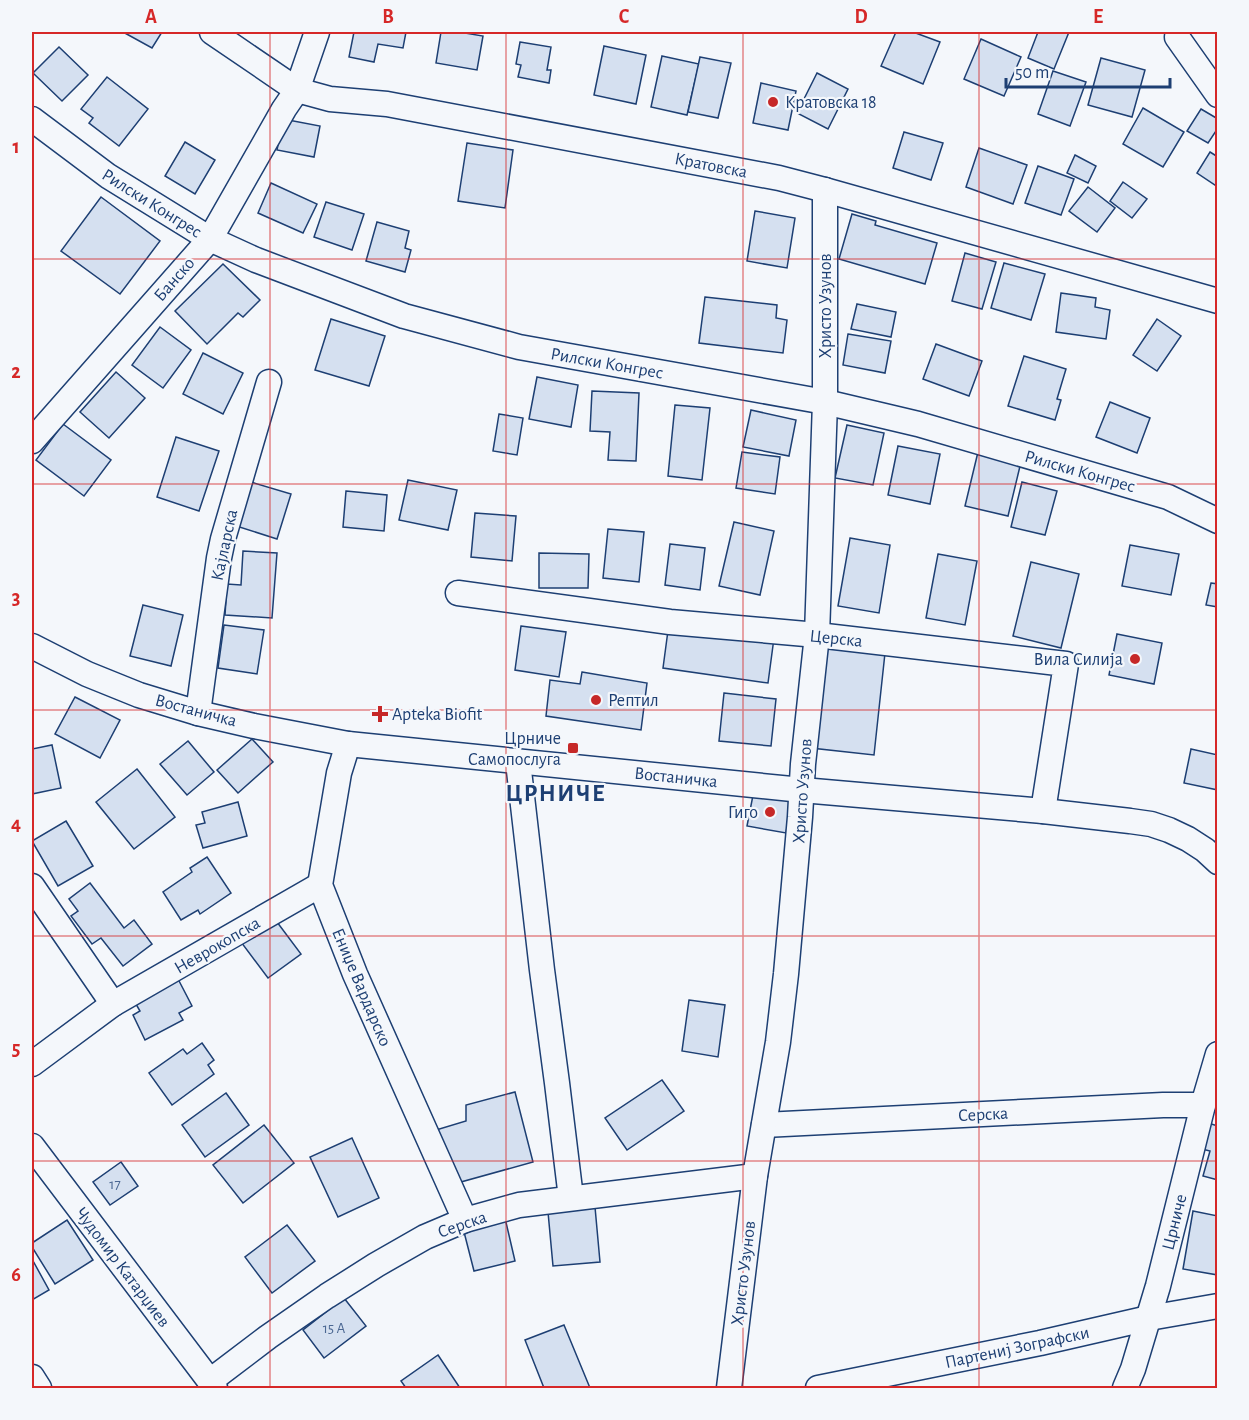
<svg xmlns="http://www.w3.org/2000/svg" width="1249" height="1420" font-family="'Alegreya Sans',sans-serif">
<style>
.building{fill:#d5e0f0;stroke:#1d3f73;stroke-width:1.5}
.lines{fill:none;stroke-linecap:round;stroke-linejoin:round}
.minor-casing{stroke:#1d3f73;stroke-width:27}
.minor{stroke:#f4f7fb;stroke-width:24}
.grid{fill:none;stroke:#d62828;stroke-width:1.5;stroke-opacity:0.55}
.poi-dot{fill:#c62828;stroke:#f4f7fb;stroke-width:2}
.labels{text-anchor:middle;stroke-width:4.5;stroke-linejoin:round;paint-order:stroke}
.number-label{font-size:15px;fill:#4b6792}
.poi-label{font-size:18px;fill:#1d3f73;stroke:#f4f7fb;text-anchor:start}
.street-label{font-size:18px;fill:#1d3f73;stroke:#f4f7fb}
.district-label{font-size:24px;font-weight:bold;letter-spacing:1.5px;fill:#1d3f73;stroke:#f4f7fb}
.neatline{fill:none;stroke:#d62828;stroke-width:2}
.grid-label{font-size:20px;text-anchor:middle;font-weight:bold;fill:#d62828}
</style>
<rect width="100%" height="100%" fill="#f4f7fb"/>
<!-- building -->
<g class="building">
<polygon points="123,32 162,32 152,48"/>
<polygon points="354,32 406,32 403,48 378,44 374,62 349,57"/>
<polygon points="441,32 459,32 483,36 477,70 436,63"/>
<polygon points="896,32 913,32 940,42 923,84 881,66"/>
<polygon points="1038,32 1069,32 1054,69 1028,58"/>
<polygon points="981,39 1021,57 1004,96 964,79"/>
<polygon points="520,42 551,47 547,70 551,70 549,83 518,77 521,65 516,64"/>
<polygon points="604,46 646,55 636,104 594,95"/>
<polygon points="59,47 88,75 62,101 33,73"/>
<polygon points="662,56 699,64 687,115 651,107"/>
<polygon points="700,57 731,63 718,118 688,112"/>
<polygon points="1101,58 1145,70 1132,117 1088,105"/>
<polygon points="1053,71 1086,82 1070,126 1038,114"/>
<polygon points="817,73 848,89 828,129 797,113"/>
<polygon points="107,77 148,109 119,146 89,123 93,118 81,109"/>
<polygon points="761,83 796,91 788,130 753,123"/>
<polygon points="1143,108 1184,132 1163,167 1123,144"/>
<polygon points="1201,109 1218,119 1218,128 1208,143 1187,131"/>
<polygon points="283,119 320,126 314,157 277,150"/>
<polygon points="904,132 943,143 931,180 893,168"/>
<polygon points="185,142 215,160 195,194 165,176"/>
<polygon points="467,143 513,150 505,208 458,201"/>
<polygon points="979,148 1027,165 1013,204 966,187"/>
<polygon points="1210,152 1218,157 1218,187 1197,173"/>
<polygon points="1075,155 1096,166 1088,183 1067,173"/>
<polygon points="1038,166 1074,179 1061,215 1025,203"/>
<polygon points="1123,182 1147,199 1132,218 1110,201"/>
<polygon points="271,183 317,204 303,233 258,213"/>
<polygon points="1088,187 1115,208 1097,232 1069,211"/>
<polygon points="101,197 160,241 120,294 61,251"/>
<polygon points="326,202 364,214 352,250 314,237"/>
<polygon points="755,211 795,218 787,268 747,261"/>
<polygon points="852,214 876,221 875,225 937,243 925,284 839,259"/>
<polygon points="377,222 409,231 405,248 411,250 405,272 366,261"/>
<polygon points="965,253 996,262 982,309 952,301"/>
<polygon points="1004,263 1045,274 1031,320 991,308"/>
<polygon points="223,264 260,300 243,317 238,313 207,344 175,311"/>
<polygon points="1061,293 1096,298 1095,307 1110,310 1106,339 1056,332"/>
<polygon points="705,297 777,305 776,318 787,320 783,353 699,343"/>
<polygon points="857,304 896,312 891,337 851,329"/>
<polygon points="331,319 385,336 369,386 315,370"/>
<polygon points="1157,319 1181,336 1157,371 1133,355"/>
<polygon points="160,327 191,350 163,388 132,365"/>
<polygon points="848,334 891,341 885,373 843,365"/>
<polygon points="936,344 982,361 969,396 923,379"/>
<polygon points="203,353 243,373 223,414 183,394"/>
<polygon points="1024,356 1066,369 1057,399 1061,400 1055,420 1008,406"/>
<polygon points="116,372 145,398 109,438 80,412"/>
<polygon points="537,377 578,385 571,427 529,419"/>
<polygon points="592,391 639,393 636,461 608,460 610,432 590,431"/>
<polygon points="1110,402 1150,418 1137,453 1096,437"/>
<polygon points="675,405 710,408 702,480 668,476"/>
<polygon points="751,410 796,420 789,456 743,447"/>
<polygon points="499,414 523,418 517,455 493,451"/>
<polygon points="63,424 111,460 84,496 36,460"/>
<polygon points="847,425 884,433 873,485 835,478"/>
<polygon points="176,437 219,451 199,511 157,497"/>
<polygon points="898,446 940,454 930,504 888,495"/>
<polygon points="742,452 780,457 775,494 736,488"/>
<polygon points="978,452 1021,462 1008,516 965,506"/>
<polygon points="244,480 291,494 277,539 230,524"/>
<polygon points="408,480 457,490 448,530 399,520"/>
<polygon points="1022,482 1057,491 1045,535 1011,527"/>
<polygon points="346,491 387,495 384,531 343,527"/>
<polygon points="475,513 516,516 512,561 471,557"/>
<polygon points="734,522 774,531 760,595 719,586"/>
<polygon points="608,529 644,532 639,582 603,578"/>
<polygon points="850,538 890,545 879,613 838,606"/>
<polygon points="670,544 705,548 700,590 665,585"/>
<polygon points="1130,545 1179,554 1171,595 1122,586"/>
<polygon points="243,551 277,553 272,618 225,615 227,584 241,585"/>
<polygon points="539,553 589,554 588,588 539,588"/>
<polygon points="938,554 977,561 965,625 926,618"/>
<polygon points="1031,562 1079,574 1061,648 1013,636"/>
<polygon points="1211,583 1218,584 1218,607 1206,605"/>
<polygon points="143,605 183,615 171,666 130,656"/>
<polygon points="669,623 774,638 768,683 663,668"/>
<polygon points="224,625 264,630 257,674 218,668"/>
<polygon points="521,626 566,632 559,677 515,670"/>
<polygon points="1117,634 1162,643 1154,684 1109,675"/>
<polygon points="826,647 885,653 874,755 811,748"/>
<polygon points="582,672 647,683 641,730 546,716 550,680 580,684"/>
<polygon points="724,693 776,699 771,746 719,741"/>
<polygon points="75,697 120,720 100,758 55,734"/>
<polygon points="252,739 273,762 238,793 217,770"/>
<polygon points="188,741 214,772 187,795 160,764"/>
<polygon points="52,745 61,788 32,794 32,749"/>
<polygon points="1191,749 1218,755 1218,790 1184,783"/>
<polygon points="137,769 175,817 134,849 96,802"/>
<polygon points="754,790 792,797 786,833 747,826"/>
<polygon points="238,802 247,836 203,848 196,825 205,823 202,812"/>
<polygon points="66,821 93,866 58,886 32,841"/>
<polygon points="207,857 231,893 200,914 198,910 181,920 163,892 192,872 190,868"/>
<polygon points="90,883 124,928 134,920 152,944 123,966 101,938 92,944 71,916 78,911 69,899"/>
<polygon points="274,918 301,954 268,978 241,942"/>
<polygon points="177,977 192,1006 179,1013 183,1020 145,1040 133,1015 140,1011 133,999"/>
<polygon points="689,1000 725,1005 718,1057 682,1051"/>
<polygon points="202,1043 214,1060 208,1065 214,1074 172,1105 149,1073 183,1049 187,1054"/>
<polygon points="662,1080 684,1111 627,1150 605,1118"/>
<polygon points="515,1092 533,1162 450,1185 436,1130 466,1121 466,1105"/>
<polygon points="226,1093 249,1125 205,1157 182,1125"/>
<polygon points="1208,1123 1218,1126 1218,1180 1203,1176 1210,1151 1202,1149"/>
<polygon points="264,1125 294,1163 243,1203 213,1165"/>
<polygon points="352,1138 379,1198 338,1217 310,1157"/>
<polygon points="121,1162 138,1186 110,1205 93,1182"/>
<polygon points="595,1207 600,1262 553,1266 548,1212"/>
<polygon points="1193,1211 1218,1216 1218,1275 1183,1269"/>
<polygon points="505,1218 515,1261 474,1271 463,1228"/>
<polygon points="67,1220 93,1260 55,1284 32,1247 32,1243"/>
<polygon points="287,1225 315,1261 272,1293 245,1257"/>
<polygon points="32,1259 49,1290 32,1300"/>
<polygon points="344,1298 366,1326 324,1358 303,1330"/>
<polygon points="564,1325 590,1388 544,1388 525,1340"/>
<polygon points="438,1355 460,1388 406,1388 401,1381"/>
</g>
<g class="lines">
<defs>
<g id="minor">
<polyline points="212,32 297,90 330,99 387,104 779,178 825,190 1218,301"/>
<polyline points="1177,37 1218,95"/>
<polyline points="32,119 108,176 210,239 256,260 404,316 519,347 825,402 918,424 1168,497 1218,521"/>
<polyline points="32,441 210,239 284,109 297,90 317,32"/>
<polyline points="458,593 670,622 817,635 1066,664 1043,811"/>
<polyline points="32,646 87,674 139,695 198,713 254,726 348,744 802,790 1043,811 1130,821 1151,824 1169,830 1188,839 1205,850 1218,862"/>
<polyline points="198,713 219,558 223,539 269,382"/>
<polyline points="348,744 339,773 320,885 355,974 465,1220"/>
<polyline points="518,762 542,970 557,1083 571,1198"/>
<polyline points="32,886 113,1004"/>
<polyline points="32,1064 113,1004 320,885"/>
<polyline points="764,1125 1163,1105 1203,1105"/>
<polyline points="32,1146 215,1388"/>
<polyline points="32,1377 39,1388"/>
<polyline points="210,1381 268,1337 327,1296 376,1265 425,1237 465,1220 519,1205 755,1176"/>
<polyline points="729,1388 755,1176 778,1042 786,974 800,817 803,764 817,635 825,402 825,190"/>
<polyline points="818,1388 1040,1343 1149,1318 1218,1306"/>
<polyline points="1125,1388 1133,1369 1158,1286 1203,1105 1218,1054"/>
</g>
</defs>
<!-- minor casing -->
<use href="#minor" class="minor-casing"/>
<!-- minor -->
<use href="#minor" class="minor"/>
</g>
<!-- grid -->
<path class="grid" d="M 270,32 L 270,1388M 506,32 L 506,1388M 743,32 L 743,1388M 979,32 L 979,1388M 32,259 L 1218,259M 32,484 L 1218,484M 32,710 L 1218,710M 32,936 L 1218,936M 32,1161 L 1218,1161"/>
<!-- markers -->
<g class="poi-dot">
<circle cx="773" cy="102" r="6"/>
<circle cx="1135" cy="659" r="6"/>
<circle cx="596" cy="700" r="6"/>
<path d="M377 705h6v6h6v6h-6v6h-6v-6h-6v-6h6z"/>
<rect x="567" y="742" width="12" height="12" rx="3"/>
<circle cx="770" cy="812" r="6"/>
</g>
<g class="labels">
<!-- number labels -->
<g class="number-label">
<text x="115" y="1189">17</text>
<text x="334" y="1333">15 А</text>
</g>
<!-- poi labels -->
<g class="poi-label">
<text x="785" y="108">Кратовска 18</text>
<text x="1123" y="665" text-anchor="end">Вила Силија</text>
<text x="608" y="706">Рептил</text>
<text x="392" y="720">Apteka Biofit</text>
<text x="561" y="744" text-anchor="end">Црниче<tspan x="561" dy="21">Самопослуга</tspan></text>
<text x="758" y="818" text-anchor="end">Гиго</text>
</g>
<!-- street labels -->
<g class="street-label">
<text transform="translate(711 165) rotate(11)" y="6">Кратовска</text>
<text transform="translate(152 203) rotate(32)" y="6">Рилски Конгрес</text>
<text transform="translate(174 279) rotate(-49)" y="6">Банско</text>
<text transform="translate(825 306) rotate(-90)" y="6">Христо Узунов</text>
<text transform="translate(607 363) rotate(10)" y="6">Рилски Конгрес</text>
<text transform="translate(1080 471) rotate(16)" y="6">Рилски Конгрес</text>
<text transform="translate(224 545) rotate(-78)" y="6">Кајларска</text>
<text transform="translate(836 638) rotate(6)" y="6">Церска</text>
<text transform="translate(196 710) rotate(15)" y="6">Востаничка</text>
<text transform="translate(676 777) rotate(6)" y="6">Востаничка</text>
<text transform="translate(802 791) rotate(-86)" y="6">Христо Узунов</text>
<text transform="translate(217 945) rotate(-30)" y="6">Неврокопска</text>
<text transform="translate(362 987) rotate(67)" y="6">Ениџе Вардарско</text>
<text transform="translate(983 1114) rotate(-3)" y="6">Серска</text>
<text transform="translate(1174 1222) rotate(-76)" y="6">Црниче</text>
<text transform="translate(462 1224) rotate(-19)" y="6">Серска</text>
<text transform="translate(123 1267) rotate(53)" y="6">Чудомир Катарџиев</text>
<text transform="translate(743 1273) rotate(-83)" y="6">Христо Узунов</text>
<text transform="translate(1017 1347) rotate(-12)" y="6">Партениј Зографски</text>
</g>
<!-- district labels -->
<g class="district-label">
<text x="556" y="801">ЦРНИЧЕ</text>
</g>
</g>
<!-- border -->
<rect width="1249" height="1420" fill="none" stroke="#f4f7fb" stroke-width="66"/>
<!-- scale -->
<path d="M1006 78v9h164v-9" fill="none" stroke="#1d3f73" stroke-width="3"/>
<text x="1015" y="78" font-size="18" fill="#1d3f73" stroke="#f4f7fb" stroke-width="4.5" paint-order="stroke">50 m</text>
<rect x="33" y="33" width="1183" height="1354" class="neatline"/>
<g class="grid-label">
<text x="151" y="23">A</text>
<text x="388" y="23">B</text>
<text x="624" y="23">C</text>
<text x="861" y="23">D</text>
<text x="1098" y="23">E</text>
<text x="16" y="153">1</text>
<text x="16" y="378">2</text>
<text x="16" y="604">3</text>
<text x="16" y="830">4</text>
<text x="16" y="1055">5</text>
<text x="16" y="1281">6</text>
</g>
</svg>
